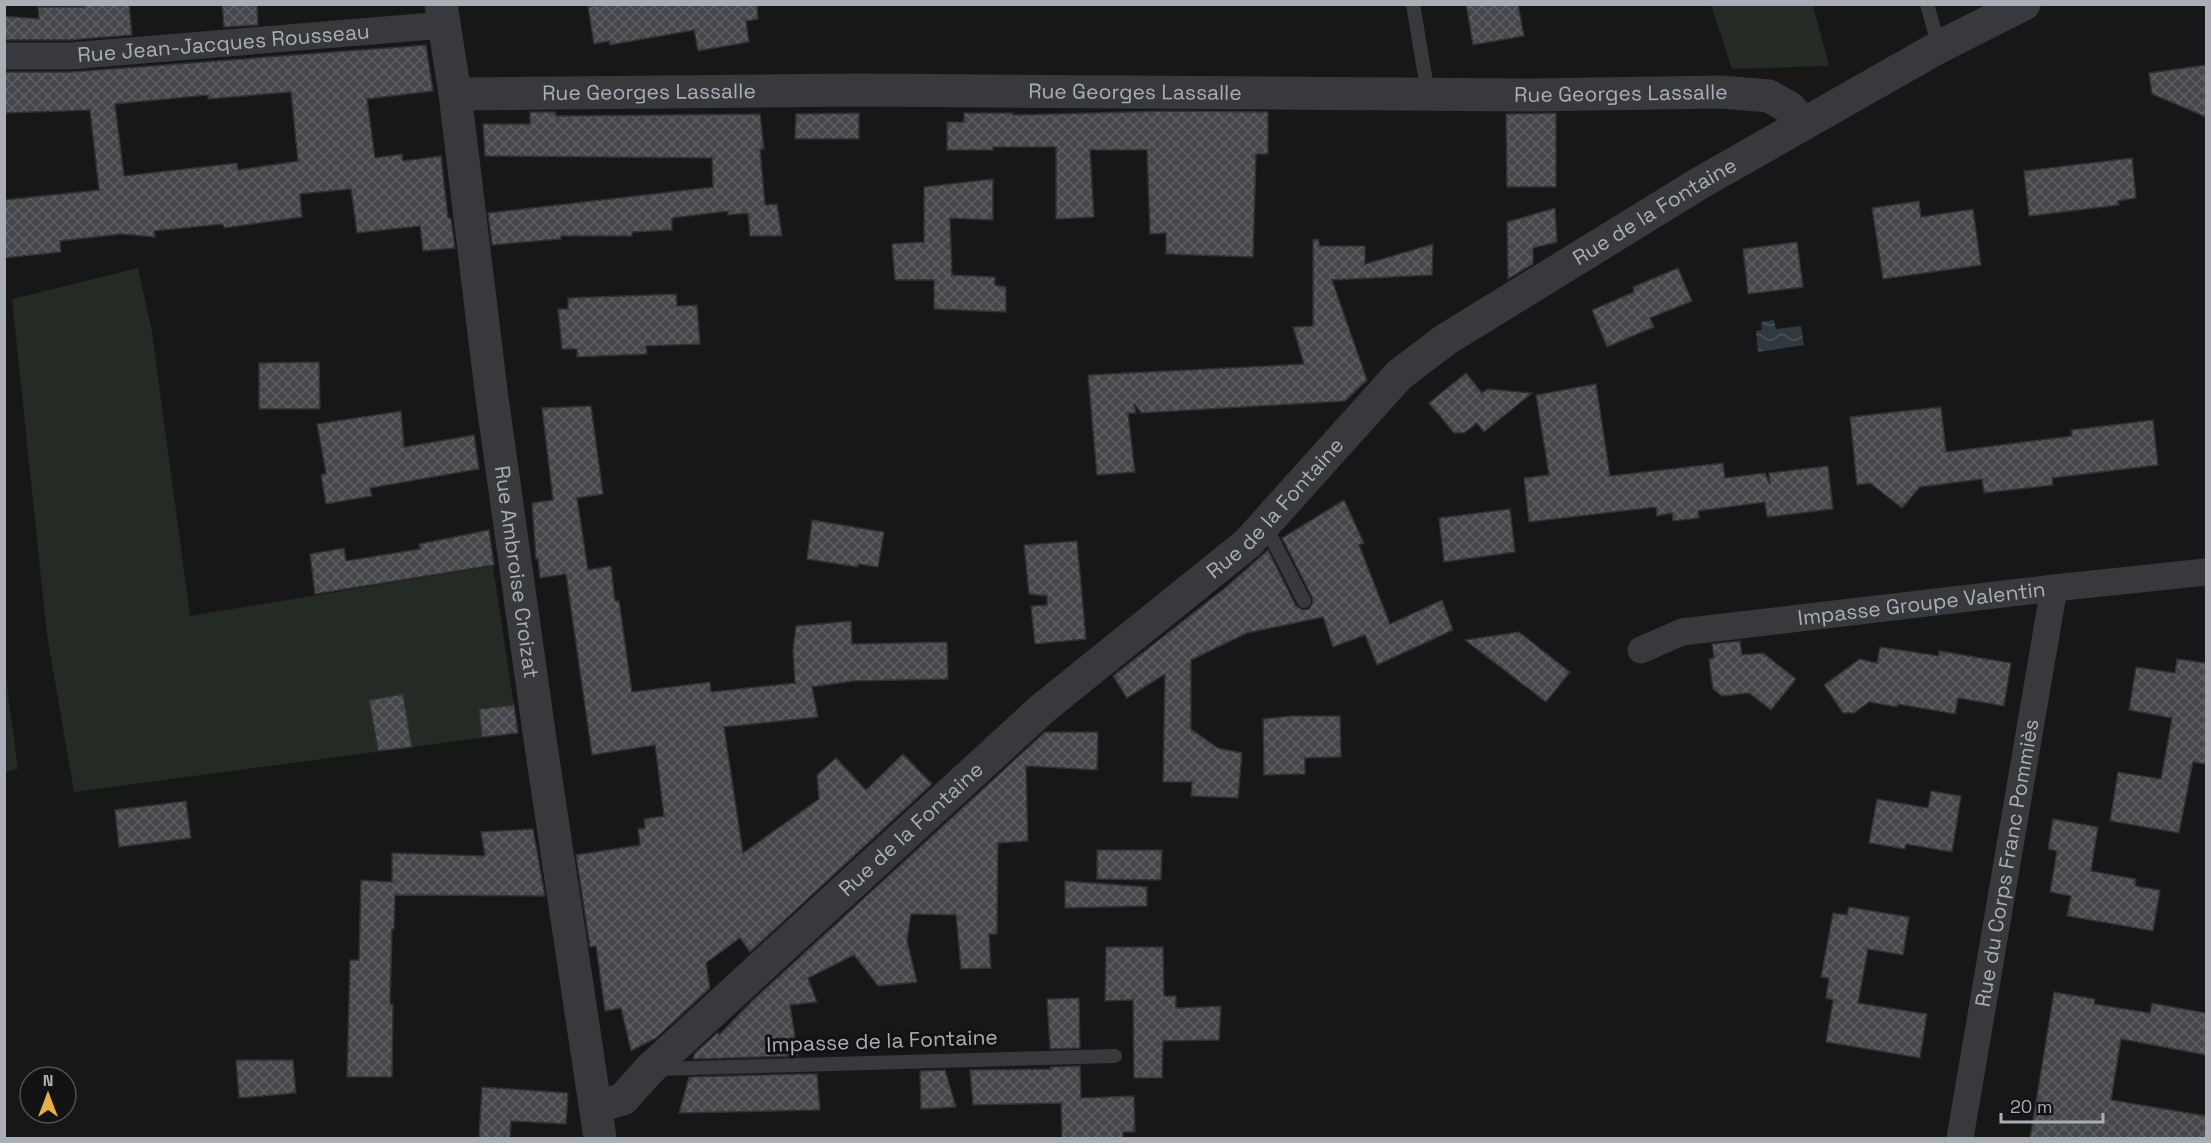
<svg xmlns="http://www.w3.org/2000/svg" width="2211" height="1143" font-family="'Space Grotesk',sans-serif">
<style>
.grass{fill:#232b24}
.water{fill:url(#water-waves)}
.building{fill:url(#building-cross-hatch);stroke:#313134;stroke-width:1.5;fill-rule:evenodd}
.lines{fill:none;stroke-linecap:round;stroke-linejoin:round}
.service{stroke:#38393d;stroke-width:14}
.minor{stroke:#38393d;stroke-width:27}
.tertiary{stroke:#38393d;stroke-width:33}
.labels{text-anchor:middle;stroke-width:6;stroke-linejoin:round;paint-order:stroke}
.street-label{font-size:21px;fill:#aaaeb7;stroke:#121213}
</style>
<defs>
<pattern id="water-waves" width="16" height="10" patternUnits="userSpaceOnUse" patternTransform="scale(1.5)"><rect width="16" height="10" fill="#313940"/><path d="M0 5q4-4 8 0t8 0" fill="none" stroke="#4c5359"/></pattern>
<pattern id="building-cross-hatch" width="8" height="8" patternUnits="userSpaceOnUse" patternTransform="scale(1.5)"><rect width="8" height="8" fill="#46474b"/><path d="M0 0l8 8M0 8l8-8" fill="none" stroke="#5e5f63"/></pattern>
</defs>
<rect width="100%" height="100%" fill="#171718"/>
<!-- grass -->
<g class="grass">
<polygon points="1711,5 1813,5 1829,66 1732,69"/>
<polygon points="138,268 152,332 190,616 493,566 518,733 74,792 47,635 12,299"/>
<polygon points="5,672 18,769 5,772 4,772"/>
</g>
<!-- water -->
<polygon class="water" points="1774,320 1776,329 1801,326 1804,345 1758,352 1756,331 1762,330 1761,322"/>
<!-- building -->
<g class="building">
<polygon points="84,4 129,4 132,35 69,40 4,40 4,16 39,19 38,7 84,7"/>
<polygon points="222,4 257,4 258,25 224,27"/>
<polygon points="602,4 757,4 758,19 746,21 749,42 698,51 694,30 610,45 609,41 594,44 588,7"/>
<polygon points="1466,4 1518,4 1524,36 1473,45"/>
<path d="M 426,45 L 433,91 L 367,99 L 375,158 L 402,154 L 403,161 L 441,156 L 448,218 L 451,218 L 455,248 L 423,251 L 420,226 L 357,233 L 351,189 L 300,194 L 302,217 L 224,228 L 223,224 L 154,231 L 155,237 L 121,234 L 60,241 L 61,252 L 4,258 L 4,200 L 99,190 L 90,110 L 4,113 L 4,72 L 71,72 ZM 291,92 L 298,161 L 238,170 L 237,163 L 124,176 L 115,104 L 208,95 L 208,99 Z"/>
<polygon points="2206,65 2206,117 2152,94 2149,73"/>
<polygon points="1166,111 1268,112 1268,154 1256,154 1253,257 1166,254 1166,233 1150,234 1147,150 1090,150 1094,217 1056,219 1056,147 993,147 993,150 947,150 947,122 964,122 964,113 1013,113 1013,115"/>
<polygon points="530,112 555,112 556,116 760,114 764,149 760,149 765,205 777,204 782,236 750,236 748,213 728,215 728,211 672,218 672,230 632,232 632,236 561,236 561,239 492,245 488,213 713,187 712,158 485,156 483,124 530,124"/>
<polygon points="859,113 859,139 795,139 796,114"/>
<polygon points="1556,113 1556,187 1507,187 1506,114"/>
<polygon points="2132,158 2136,198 2118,201 2119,205 2029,216 2024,171"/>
<polygon points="993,179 993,220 950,218 952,275 995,277 995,285 1006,287 1006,312 934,309 934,280 895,280 892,244 924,242 924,187"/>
<polygon points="1919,201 1921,217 1973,209 1981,265 1883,279 1872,208"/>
<polygon points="1555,208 1557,242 1533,248 1533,264 1508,279 1507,222"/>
<polygon points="1318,239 1320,246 1365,246 1365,264 1433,244 1432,275 1332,280 1367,380 1345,401 1141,413 1134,403 1136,413 1128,413 1135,472 1097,475 1088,375 1304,364 1293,327 1313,326 1313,240"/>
<polygon points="1797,242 1803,287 1748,294 1743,249"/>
<polygon points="1678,268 1692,301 1650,318 1654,327 1607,347 1592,310 1634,292 1633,287"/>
<polygon points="676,294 677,306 697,305 700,344 646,346 647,354 577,357 577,349 562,349 558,309 568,309 568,298"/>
<polygon points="319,362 320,409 259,409 259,363"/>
<polygon points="1466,373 1482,393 1487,389 1532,393 1484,432 1477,423 1464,433 1454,433 1429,403"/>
<polygon points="1596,384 1610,476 1723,463 1725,478 1765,473 1770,485 1769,473 1828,466 1833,509 1767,517 1765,502 1698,511 1699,518 1673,521 1672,513 1657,516 1656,507 1529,522 1524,478 1549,475 1536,395"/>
<polygon points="591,406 603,494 577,498 588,570 611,566 615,601 619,601 632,692 710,682 711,692 795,683 793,650 796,626 851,621 852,644 947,642 948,679 853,681 812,687 818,717 724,727 743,853 819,799 817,775 836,758 866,790 903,754 932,784 750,952 740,938 706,963 710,988 656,1038 631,1051 621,1008 605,1011 596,946 590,947 576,855 640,845 638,829 645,828 644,819 664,816 655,745 592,755 566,574 540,578 538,559 536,559 532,503 553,500 542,408"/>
<polygon points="1941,407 1946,452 2072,436 2071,430 2153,420 2158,465 2052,478 2053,485 1984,493 1982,479 1920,487 1902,508 1870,483 1857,485 1850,417"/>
<polygon points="401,411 404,447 474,435 479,469 370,488 372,496 326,504 321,475 326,473 317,424"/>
<polygon points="1344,500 1364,543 1359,545 1390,624 1442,600 1453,630 1377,665 1365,635 1333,647 1323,617 1247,633 1191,660 1191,729 1218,748 1242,753 1238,798 1191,796 1192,782 1163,782 1165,674 1127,698 1113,676 1225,588 1268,550 1296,606 1303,610 1309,609 1313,602 1312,597 1282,538"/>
<polygon points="1510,509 1515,552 1444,562 1439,518"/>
<polygon points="812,520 884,532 878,567 858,564 858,567 807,559"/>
<polygon points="489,530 494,565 315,594 310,554 344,548 346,561 420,549 419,544"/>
<polygon points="1077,541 1086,639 1035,644 1031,606 1047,605 1047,596 1029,594 1024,545"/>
<polygon points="1519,632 1570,672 1546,702 1465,640"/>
<polygon points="1740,641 1742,655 1763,653 1796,679 1771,710 1749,693 1722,696 1713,689 1709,659 1714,658 1712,644"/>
<polygon points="1880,647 1939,656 1939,651 2011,663 2004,706 1958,698 1955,714 1898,704 1897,707 1869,702 1854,713 1843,713 1824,685 1860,659 1877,663"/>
<polygon points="2177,659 2206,663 2206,764 2193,762 2179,833 2110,821 2118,772 2161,779 2172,718 2129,710 2136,667 2175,673"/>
<polygon points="403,694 412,747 378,751 369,700"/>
<polygon points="514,705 518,733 482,737 479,709"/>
<polygon points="1291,716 1340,716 1341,757 1305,758 1305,774 1264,775 1263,719"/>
<polygon points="1045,732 1098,732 1097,770 1026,766 1028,841 998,843 997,934 989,934 991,968 961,969 956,915 911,914 907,941 917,982 878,986 854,955 808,978 817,1002 790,1005 798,1056 693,1059 695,1053 718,1032 719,1035 752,1001"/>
<polygon points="1931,791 1961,796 1952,852 1906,844 1905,849 1869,843 1877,799 1928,808"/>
<polygon points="186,801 191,838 119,847 115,810"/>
<polygon points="2053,819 2098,827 2091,871 2136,879 2135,886 2160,890 2153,931 2067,916 2071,896 2050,892 2057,851 2048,849"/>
<polygon points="533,829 545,896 395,895 394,929 392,929 390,1004 393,1004 392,1077 347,1077 350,960 359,960 361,880 392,882 392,853 485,856 481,832"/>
<polygon points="1097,850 1162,850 1161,880 1097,879"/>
<polygon points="1065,881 1147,887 1147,906 1065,908"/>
<polygon points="1849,907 1909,917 1903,955 1868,949 1858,1003 1927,1014 1920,1058 1826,1042 1833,1000 1826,998 1829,978 1821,977 1833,913 1847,915"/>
<polygon points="1106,947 1163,947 1164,996 1176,996 1176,1008 1221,1006 1219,1040 1163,1041 1162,1078 1134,1078 1133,1000 1105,1001"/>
<polygon points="2054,992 2095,999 2094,1004 2150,1013 2152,1003 2206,1013 2206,1055 2121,1039 2111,1100 2206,1116 2206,1138 2030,1138"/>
<polygon points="1079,998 1080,1048 1050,1049 1047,999"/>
<polygon points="236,1060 293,1060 296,1093 239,1098"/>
<polygon points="1080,1066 1081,1098 1134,1096 1135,1132 1123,1132 1123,1138 1062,1138 1061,1103 973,1105 970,1070 1051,1069 1050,1067"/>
<polygon points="945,1070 956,1107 921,1109 920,1071"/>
<polygon points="800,1074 817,1074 820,1110 679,1113 689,1077"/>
<polygon points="482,1087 568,1093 566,1124 511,1121 510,1138 479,1138"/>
</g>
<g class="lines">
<!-- service -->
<g class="service">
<polyline points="1413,4 1428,94"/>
<polyline points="1927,4 1939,47"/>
<polyline points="1265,525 1304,601"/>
<polyline points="658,1069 1115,1056"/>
</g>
<!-- minor -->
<g class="minor">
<path id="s1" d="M 4,56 L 70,56 L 445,25"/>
<path id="s2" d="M 1641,650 L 1682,632 L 2054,588 L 2206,572"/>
<path id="s3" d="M 1960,1138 L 2054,588"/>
</g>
<!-- tertiary -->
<g class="tertiary">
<path id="s4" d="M 441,4 L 455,94 L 492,398 L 541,746 L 600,1138"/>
<path id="s5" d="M 455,94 L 859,90 L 1530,95 L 1721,92 L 1769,96 L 1790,108 L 1803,123"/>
<path id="s6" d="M 596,1107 L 623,1099 L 650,1069 L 1042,709 L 1248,543 L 1399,375 L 1445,340 L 1700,183 L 1939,47 L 2024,4"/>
</g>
</g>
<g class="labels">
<!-- street labels -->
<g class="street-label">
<text dy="7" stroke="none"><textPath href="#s1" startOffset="220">Rue Jean-Jacques Rousseau</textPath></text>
<text dy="7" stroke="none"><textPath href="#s5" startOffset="194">Rue Georges Lassalle</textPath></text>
<text dy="7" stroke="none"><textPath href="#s5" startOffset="680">Rue Georges Lassalle</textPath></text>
<text dy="7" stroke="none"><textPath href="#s5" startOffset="1166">Rue Georges Lassalle</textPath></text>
<text dy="7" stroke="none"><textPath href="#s6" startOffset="1395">Rue de la Fontaine</textPath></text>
<text dy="7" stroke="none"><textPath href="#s6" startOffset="909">Rue de la Fontaine</textPath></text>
<text dy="7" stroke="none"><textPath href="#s4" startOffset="573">Rue Ambroise Croizat</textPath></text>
<text dy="7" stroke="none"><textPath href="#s2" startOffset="286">Impasse Groupe Valentin</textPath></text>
<text dy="7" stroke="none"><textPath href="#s6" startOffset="423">Rue de la Fontaine</textPath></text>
<text dy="7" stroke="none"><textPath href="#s3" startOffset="279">Rue du Corps Franc Pommiès</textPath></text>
<text transform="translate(882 1041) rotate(-2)" y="7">Impasse de la Fontaine</text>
</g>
</g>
<!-- border -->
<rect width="2211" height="1143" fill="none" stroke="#aaaeb7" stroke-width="12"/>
<!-- north arrow -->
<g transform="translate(48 1095)"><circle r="28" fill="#121213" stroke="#4f5055" stroke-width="1.5"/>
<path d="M0-4.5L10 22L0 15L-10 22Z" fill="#e4b043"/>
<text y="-9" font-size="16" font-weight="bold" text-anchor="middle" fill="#aaaeb7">N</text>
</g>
<!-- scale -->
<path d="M2001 1113v9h102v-9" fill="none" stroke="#aaaeb7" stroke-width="3"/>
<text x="2010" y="1113" font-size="18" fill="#aaaeb7" stroke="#121213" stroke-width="4.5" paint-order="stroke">20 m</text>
</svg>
